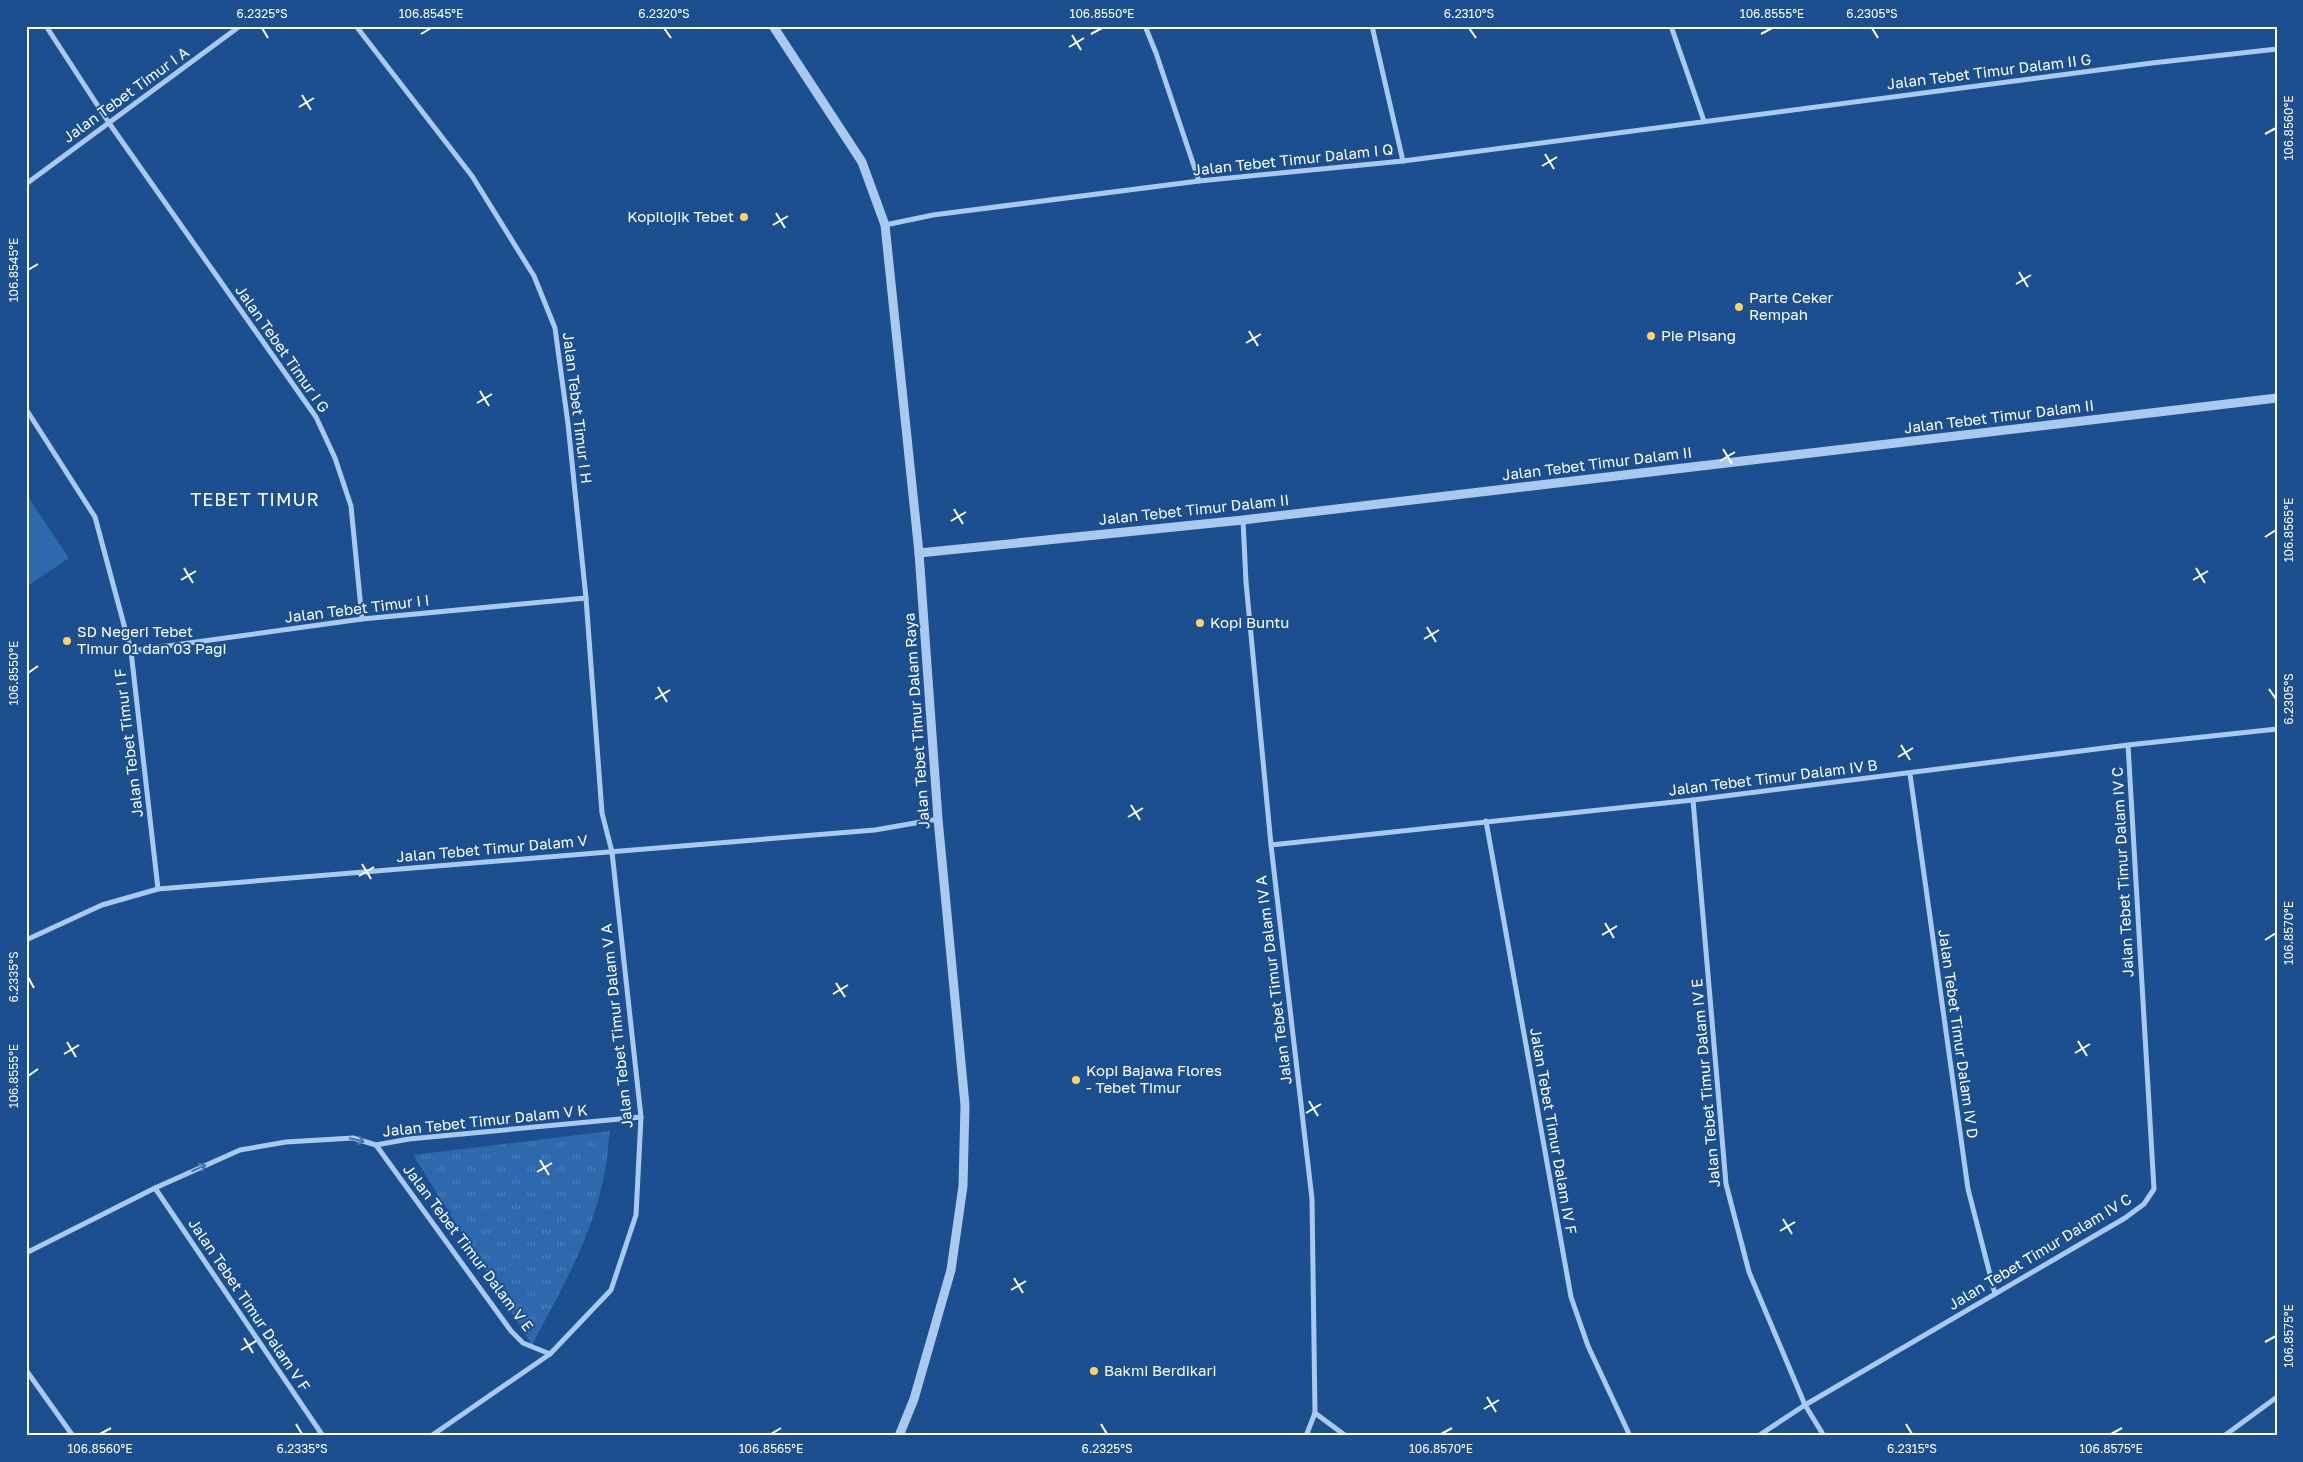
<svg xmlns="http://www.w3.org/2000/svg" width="2303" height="1462" font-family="'Golos Text',sans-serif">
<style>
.park{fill:url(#park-tufts)}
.pitch{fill:#2e69ad}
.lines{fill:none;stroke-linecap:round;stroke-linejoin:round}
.minor{stroke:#a9c9ee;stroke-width:5}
.tertiary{stroke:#a9c9ee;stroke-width:9}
.oneway{stroke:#4674ac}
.ticks{fill:none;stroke:#fff;stroke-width:2}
.poi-dot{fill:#ffd166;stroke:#1b4f8f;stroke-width:2}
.labels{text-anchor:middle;stroke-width:4;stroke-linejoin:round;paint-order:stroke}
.street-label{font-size:15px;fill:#fff;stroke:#1b4f8f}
.poi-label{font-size:15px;fill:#fff;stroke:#1b4f8f;text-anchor:start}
.quarter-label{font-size:18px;letter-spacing:1px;fill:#fff;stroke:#1b4f8f}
.neatline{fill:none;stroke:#fff;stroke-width:2}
.ticks-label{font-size:12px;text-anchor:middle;fill:#fff}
</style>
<defs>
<pattern id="park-tufts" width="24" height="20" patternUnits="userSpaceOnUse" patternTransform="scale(1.25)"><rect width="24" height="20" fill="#2e69ad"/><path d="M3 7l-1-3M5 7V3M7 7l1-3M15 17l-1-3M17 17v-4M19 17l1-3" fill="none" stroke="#4d80b9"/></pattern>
</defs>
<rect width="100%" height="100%" fill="#1b4f8f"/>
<!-- park -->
<path class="park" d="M 610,1131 C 608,1147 607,1164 603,1180 C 591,1239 560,1292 532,1345 L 413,1155 Z"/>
<!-- pitch -->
<polygon class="pitch" points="26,494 69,558 26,587"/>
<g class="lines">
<!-- minor -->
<g class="minor">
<polyline points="46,26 109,123 316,417 335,458 351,506 362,619"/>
<polyline points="356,26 472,176 534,276 555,328 568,424 586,598 602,813 612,852 641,1117 636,1215 611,1290 550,1354 431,1436"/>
<polyline points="1145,26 1156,53 1199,181"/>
<polyline points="1372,26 1403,161"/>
<polyline points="1671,26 1704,121"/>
<polyline points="26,184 240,26"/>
<polyline points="885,225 933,215 1199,181 1403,161 2152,63 2277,49"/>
<polyline points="26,409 95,517 131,651 158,889"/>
<polyline points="1243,520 1246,582 1271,845 1312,1199 1315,1413 1306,1436"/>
<polyline points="131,651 362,619 586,598"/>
<polyline points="1910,774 1968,1189 1995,1294"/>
<polyline points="1693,800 1726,1184 1749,1272 1805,1405 1824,1436"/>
<polyline points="1486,821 1571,1297 1588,1346 1630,1436"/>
<polyline points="1271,845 1693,800 2128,745 2277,729"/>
<polyline points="26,940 102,905 158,889 875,830 938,819"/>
<polyline points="376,1145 511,1331 523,1343 550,1354"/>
<polyline points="155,1188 323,1436"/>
<polyline points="26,1253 155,1188 240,1150 286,1142 353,1138 376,1145 409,1139 641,1117"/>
<polyline points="26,1370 73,1436"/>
<polyline points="1315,1413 1346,1436"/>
<polyline points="1758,1436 1805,1405 2125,1218 2144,1204 2154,1189 2128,745"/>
<polyline points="2224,1436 2277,1397"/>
</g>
<!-- tertiary -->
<g class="tertiary">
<polyline points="773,26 862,162 885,225 919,553 938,819 965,1105 963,1186 951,1270 914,1399 899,1436"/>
<polyline points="919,553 1243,520 2277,398"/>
</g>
</g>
<!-- one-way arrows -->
<defs><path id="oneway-shaft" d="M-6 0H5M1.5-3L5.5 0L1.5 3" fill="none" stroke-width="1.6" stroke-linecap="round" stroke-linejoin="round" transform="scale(1.25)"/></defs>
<g class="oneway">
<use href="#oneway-shaft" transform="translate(357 1140) rotate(13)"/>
<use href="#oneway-shaft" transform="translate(199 1168) rotate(-24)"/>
</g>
<!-- ticks -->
<path class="ticks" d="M 262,28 L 268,38M 664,28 L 671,38M 1469,28 L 1476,38M 1872,28 L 1878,38M 421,34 L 431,28M 1091,34 L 1102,28M 1761,34 L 1772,28M 1072,35 L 1081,50M 1069,47 L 1084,38M 302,95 L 311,110M 299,107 L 314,98M 2265,134 L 2276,128M 1545,154 L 1554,169M 1542,166 L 1557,157M 776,213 L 785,228M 773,225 L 788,216M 28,270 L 38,264M 2019,272 L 2028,287M 2016,284 L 2031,275M 1249,331 L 1258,346M 1246,343 L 1261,334M 480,391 L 489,406M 477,403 L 492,394M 1723,449 L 1732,464M 1720,461 L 1735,452M 954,509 L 963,524M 951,521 L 966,512M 2265,537 L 2276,530M 184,568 L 193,583M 2196,568 L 2205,583M 181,580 L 196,571M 2193,580 L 2208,571M 1427,627 L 1436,642M 1424,639 L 1439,630M 28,673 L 38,666M 658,687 L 667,702M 2269,689 L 2276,699M 655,699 L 670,690M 1901,745 L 1910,760M 1898,757 L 1913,748M 1131,805 L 1140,820M 1128,817 L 1143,808M 362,864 L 371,879M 359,876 L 374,867M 1605,923 L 1614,938M 1602,935 L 1617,926M 2265,940 L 2276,933M 28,977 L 34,988M 836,983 L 845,997M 833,994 L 848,985M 2078,1041 L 2087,1056M 67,1042 L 76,1057M 2075,1053 L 2090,1044M 64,1054 L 79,1045M 28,1076 L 38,1069M 1309,1101 L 1318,1116M 1306,1113 L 1321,1104M 540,1160 L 549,1175M 537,1172 L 552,1163M 1783,1219 L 1792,1234M 1780,1231 L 1795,1222M 1014,1278 L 1023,1293M 1011,1290 L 1026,1281M 244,1338 L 253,1353M 2265,1342 L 2276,1336M 241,1350 L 256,1341M 1487,1397 L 1496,1412M 1484,1409 L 1499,1400M 296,1424 L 302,1434M 1101,1424 L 1107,1434M 1906,1424 L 1912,1434M 100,1434 L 111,1428M 771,1434 L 781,1428M 1441,1434 L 1452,1428M 2111,1434 L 2122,1428"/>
<!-- markers -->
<g class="poi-dot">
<circle cx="744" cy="217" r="5"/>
<circle cx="1739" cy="307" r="5"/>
<circle cx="1651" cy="336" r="5"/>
<circle cx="1200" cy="623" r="5"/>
<circle cx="67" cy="641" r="5"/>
<circle cx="1076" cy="1080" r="5"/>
<circle cx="1094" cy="1371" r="5"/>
</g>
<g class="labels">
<!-- street labels -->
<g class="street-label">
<text transform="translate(1989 72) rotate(-7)" y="5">Jalan Tebet Timur Dalam II G</text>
<text transform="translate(126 95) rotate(-36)" y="5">Jalan Tebet Timur I A</text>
<text transform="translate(1293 160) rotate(-6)" y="5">Jalan Tebet Timur Dalam I Q</text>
<text transform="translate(282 349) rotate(55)" y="5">Jalan Tebet Timur I G</text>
<text transform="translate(577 408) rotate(83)" y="5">Jalan Tebet Timur I H</text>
<text transform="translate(1999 417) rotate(-7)" y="5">Jalan Tebet Timur Dalam II</text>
<text transform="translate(1597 464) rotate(-7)" y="5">Jalan Tebet Timur Dalam II</text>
<text transform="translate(1194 510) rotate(-6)" y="5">Jalan Tebet Timur Dalam II</text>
<text transform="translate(357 609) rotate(-7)" y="5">Jalan Tebet Timur I I</text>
<text transform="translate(917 721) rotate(-94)" y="5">Jalan Tebet Timur Dalam Raya</text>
<text transform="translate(129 743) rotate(-97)" y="5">Jalan Tebet Timur I F</text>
<text transform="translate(1773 778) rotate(-7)" y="5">Jalan Tebet Timur Dalam IV B</text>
<text transform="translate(492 849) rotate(-5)" y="5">Jalan Tebet Timur Dalam V</text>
<text transform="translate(2123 872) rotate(-93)" y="5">Jalan Tebet Timur Dalam IV C</text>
<text transform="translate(1274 980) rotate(-97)" y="5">Jalan Tebet Timur Dalam IV A</text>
<text transform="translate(617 1026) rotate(-96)" y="5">Jalan Tebet Timur Dalam V A</text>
<text transform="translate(1958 1034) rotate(82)" y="5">Jalan Tebet Timur Dalam IV D</text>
<text transform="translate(1706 1083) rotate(-95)" y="5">Jalan Tebet Timur Dalam IV E</text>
<text transform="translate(485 1121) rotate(-6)" y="5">Jalan Tebet Timur Dalam V K</text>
<text transform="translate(1553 1131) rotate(80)" y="5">Jalan Tebet Timur Dalam IV F</text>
<text transform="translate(468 1248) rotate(53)" y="5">Jalan Tebet Timur Dalam V E</text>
<text transform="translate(2040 1252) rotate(-31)" y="5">Jalan Tebet Timur Dalam IV C</text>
<text transform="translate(249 1305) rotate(56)" y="5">Jalan Tebet Timur Dalam V F</text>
</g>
<!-- poi labels -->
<g class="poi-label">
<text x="734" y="222" text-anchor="end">Kopilojik Tebet</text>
<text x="1749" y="303">Parte Ceker<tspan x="1749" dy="17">Rempah</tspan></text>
<text x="1661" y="341">Pie Pisang</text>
<text x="1210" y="628">Kopi Buntu</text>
<text x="77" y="637">SD Negeri Tebet<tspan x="77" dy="17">Timur 01 dan 03 Pagi</tspan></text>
<text x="1086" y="1076">Kopi Bajawa Flores<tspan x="1086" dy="17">- Tebet Timur</tspan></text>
<text x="1104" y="1376">Bakmi Berdikari</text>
</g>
<!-- quarter labels -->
<g class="quarter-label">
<text x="255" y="506">TEBET TIMUR</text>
</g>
</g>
<!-- border -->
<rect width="2303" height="1462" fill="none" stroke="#1b4f8f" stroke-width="55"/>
<rect x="28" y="28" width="2248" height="1406" class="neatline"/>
<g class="ticks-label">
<text x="262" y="18">6.2325°S</text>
<text x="431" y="18">106.8545°E</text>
<text x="664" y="18">6.2320°S</text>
<text x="1102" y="18">106.8550°E</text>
<text x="1469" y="18">6.2310°S</text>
<text x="1772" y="18">106.8555°E</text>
<text x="1872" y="18">6.2305°S</text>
<text transform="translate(2289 128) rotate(-90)" y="4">106.8560°E</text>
<text transform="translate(14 270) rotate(-90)" y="4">106.8545°E</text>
<text transform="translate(2289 530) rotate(-90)" y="4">106.8565°E</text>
<text transform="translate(14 673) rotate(-90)" y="4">106.8550°E</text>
<text transform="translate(2289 699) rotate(-90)" y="4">6.2305°S</text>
<text transform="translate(2289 933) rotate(-90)" y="4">106.8570°E</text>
<text transform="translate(14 977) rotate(-90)" y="4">6.2335°S</text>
<text transform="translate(14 1076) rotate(-90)" y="4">106.8555°E</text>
<text transform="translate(2289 1336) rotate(-90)" y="4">106.8575°E</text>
<text x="100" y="1453">106.8560°E</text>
<text x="302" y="1453">6.2335°S</text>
<text x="771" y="1453">106.8565°E</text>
<text x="1107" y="1453">6.2325°S</text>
<text x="1441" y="1453">106.8570°E</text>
<text x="1912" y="1453">6.2315°S</text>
<text x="2111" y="1453">106.8575°E</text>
</g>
</svg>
